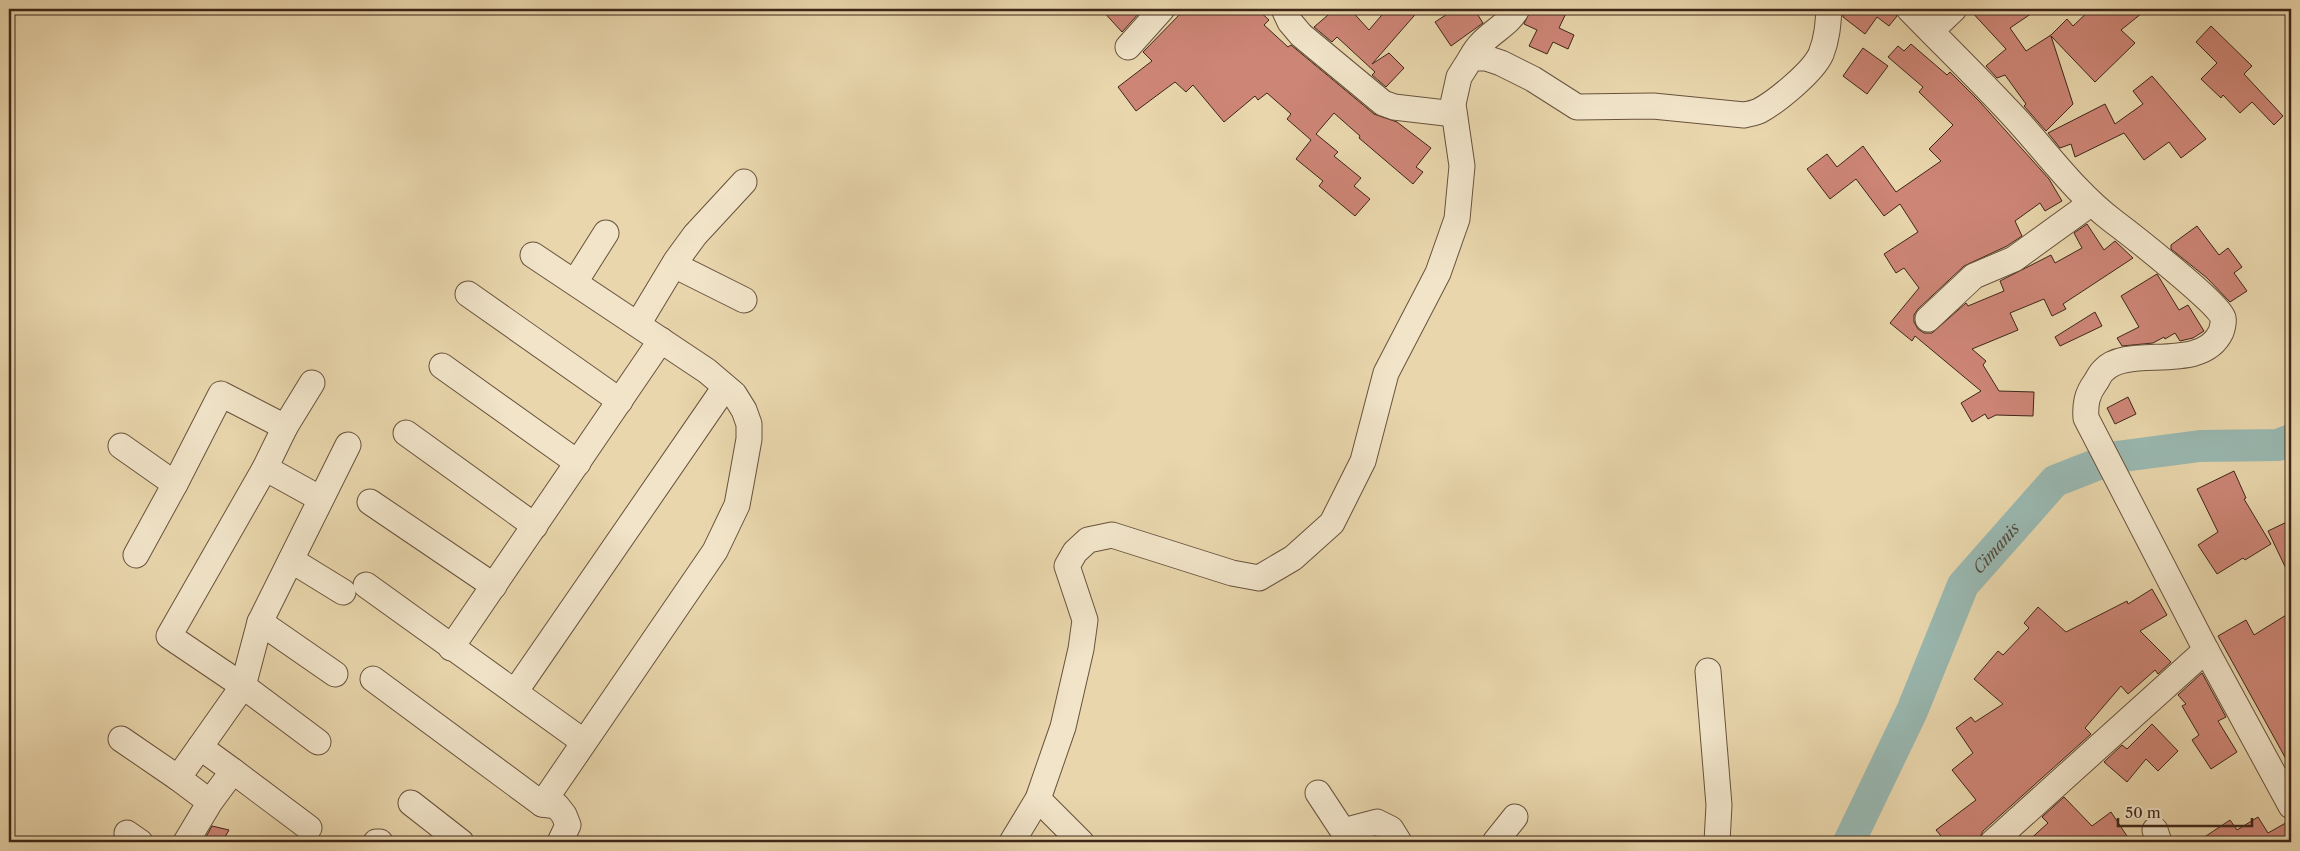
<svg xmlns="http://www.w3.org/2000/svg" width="2300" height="851" font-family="'Libre Caslon Text',serif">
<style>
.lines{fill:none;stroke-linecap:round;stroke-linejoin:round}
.river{stroke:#99b8b1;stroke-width:32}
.building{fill:#cd8576;stroke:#3d2618}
.minor-casing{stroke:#68523d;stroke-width:27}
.minor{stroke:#f1e4c9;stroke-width:25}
.labels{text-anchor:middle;stroke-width:4.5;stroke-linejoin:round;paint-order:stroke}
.water-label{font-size:16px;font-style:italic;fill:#544a3e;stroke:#f1e4c9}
</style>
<rect width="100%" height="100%" fill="#e9d6ac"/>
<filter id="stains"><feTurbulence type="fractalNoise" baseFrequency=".004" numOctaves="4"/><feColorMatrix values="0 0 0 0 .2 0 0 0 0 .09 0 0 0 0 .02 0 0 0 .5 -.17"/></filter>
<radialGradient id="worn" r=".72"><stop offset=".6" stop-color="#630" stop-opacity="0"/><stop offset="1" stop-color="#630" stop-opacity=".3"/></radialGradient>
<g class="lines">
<!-- river -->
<path class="river" id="s1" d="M 1849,842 L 1912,711 L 1963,585 L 2055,481 L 2116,457 L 2200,446 L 2278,445 L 2291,440"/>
</g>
<!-- building -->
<g class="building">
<polygon points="1101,9 1138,9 1140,12 1122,32"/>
<polygon points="1185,9 1257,9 1269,20 1264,25 1288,47 1291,45 1374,114 1397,122 1431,148 1416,167 1423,172 1413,184 1359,138 1360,136 1334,113 1316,134 1338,152 1334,156 1361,178 1354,186 1370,199 1355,216 1319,186 1323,181 1296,159 1311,140 1287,119 1291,114 1267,93 1258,100 1255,96 1224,122 1193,85 1186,92 1175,82 1136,111 1118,87 1152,61 1143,52"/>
<polygon points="1335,9 1350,9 1369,30 1387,9 1420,9 1372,64 1389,53 1404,68 1386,87 1372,75 1375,72 1337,37 1332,42 1314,27"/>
<polygon points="1455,9 1474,9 1483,23 1451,46 1435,22"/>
<polygon points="1531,9 1568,9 1559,28 1574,35 1568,49 1553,42 1547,54 1529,46 1537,30 1524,24"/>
<polygon points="1843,9 1895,9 1897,16 1889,26 1877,17 1865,34 1843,17"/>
<polygon points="1969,9 2038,9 2010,28 2026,51 2051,35 2067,19 2073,26 2091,9 2147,9 2121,30 2135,43 2095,82 2051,36 2073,104 2046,131 2024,106 2026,104 2005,75 1997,78 1986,66 2006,49"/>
<polygon points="2211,26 2252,66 2244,74 2283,116 2274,125 2252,102 2240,113 2223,95 2221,98 2201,79 2217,63 2196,42"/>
<polygon points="1911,44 1947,75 1950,72 1980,102 2049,179 2062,201 2045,211 2040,203 2015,221 2022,236 2007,246 1964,266 1918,309 1914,315 1914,322 1918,329 1924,333 1932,333 1966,303 1968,306 2004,291 2000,281 2051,255 2055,263 2082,248 2074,233 2087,224 2104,250 2115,241 2133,258 2063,304 2066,309 2052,316 2044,299 2010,313 2018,330 1972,349 1986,361 1983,365 1999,391 2034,392 2033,416 1996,415 1988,419 1985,414 1972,422 1961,403 1981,391 1915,336 1912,341 1890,323 1919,288 1904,268 1896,273 1884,254 1918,232 1900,204 1884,216 1856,179 1830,199 1807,169 1827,154 1837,167 1863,146 1896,192 1941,161 1929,149 1953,125 1919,92 1923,87 1888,57 1898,46 1904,51"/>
<polygon points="1863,48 1888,66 1867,94 1843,76"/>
<polygon points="2152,76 2206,139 2181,158 2169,142 2144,160 2124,133 2075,157 2071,144 2060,148 2048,133 2105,104 2115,124 2143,104 2133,91"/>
<polygon points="2197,226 2219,255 2228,248 2242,267 2234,273 2247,291 2230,302 2207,278 2171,249 2171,245"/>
<polygon points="2157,274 2179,310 2188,305 2204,331 2193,338 2180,341 2175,333 2165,339 2164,337 2153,343 2122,346 2117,338 2139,327 2121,296"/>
<polygon points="2095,312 2102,326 2060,346 2055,337"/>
<polygon points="2128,397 2136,414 2115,424 2107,408"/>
<polygon points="2234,471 2246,498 2244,499 2271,544 2245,560 2243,558 2217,574 2198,545 2218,532 2197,489"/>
<polygon points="2291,520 2291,579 2268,531"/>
<polygon points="2152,589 2167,615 2140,631 2171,662 2158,674 2155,670 2128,694 2121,686 2085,728 2091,734 1983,831 1979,839 1975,842 1946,842 1936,830 1976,800 1952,770 1973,753 1956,728 1971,717 1975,722 2003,704 1974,679 1998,651 2003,655 2029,628 2024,623 2038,607 2066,632 2127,601 2128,604"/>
<polygon points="2291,612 2291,768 2218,636 2246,620 2254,635"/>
<polygon points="2202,673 2226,717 2218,721 2237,752 2211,769 2192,740 2199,735 2182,706 2186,704 2178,695"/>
<polygon points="2152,724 2178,751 2158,771 2146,759 2127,782 2104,762 2122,745 2127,749"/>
<polygon points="2064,797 2092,826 2111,812 2131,842 2027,842 2048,823 2042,817"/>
<polygon points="2258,817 2268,833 2291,820 2291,842 2197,842 2230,820 2237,830"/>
<polygon points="212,826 229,830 222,842 203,842"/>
</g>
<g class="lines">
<defs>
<g id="minor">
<polyline points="1284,9 1290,22 1301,35 1383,103 1394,107 1454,114"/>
<path d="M 1909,9 C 1945,46 1982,82 2017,120 C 2048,154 2076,193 2113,221 C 2129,233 2221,305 2223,318 C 2224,321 2222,329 2221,332 C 2201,374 2128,344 2104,370 C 2100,373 2098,379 2095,383 C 2087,394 2085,404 2086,418 L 2206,650 L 2291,806"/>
<polyline points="1931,31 1954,9"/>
<polyline points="1128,47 1162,9"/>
<path d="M 1471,58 C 1483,34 1507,28 1517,9"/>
<polyline points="533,255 707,371 734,394 744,410 749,424 749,439 742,478 737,505 715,551 542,804"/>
<polyline points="674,265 744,300"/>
<polyline points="575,282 606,233"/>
<polyline points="468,294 620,401"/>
<polyline points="1928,319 1974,276 2014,259 2090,204"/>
<polyline points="638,324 676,261 695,235 744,182"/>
<polyline points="442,366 578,463"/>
<polyline points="285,427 312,383"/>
<polyline points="406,433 535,526"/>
<polyline points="121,446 175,484"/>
<polyline points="370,502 494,586"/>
<polyline points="136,555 175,484 221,394 285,427 265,468"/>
<polyline points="291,560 343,592"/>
<polyline points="366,585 584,742"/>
<polyline points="260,622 348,445"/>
<polyline points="451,648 661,340"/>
<polyline points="1708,671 1719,805 1717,842"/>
<polyline points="373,679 542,804 557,806 564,815 568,825 560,842"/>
<polyline points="515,692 725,387"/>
<polyline points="121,739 178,778"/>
<polyline points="318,742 243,686 260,622 335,674"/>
<polyline points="200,747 243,686 169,636 265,468 321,499"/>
<polyline points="233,771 309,828"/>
<polyline points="1318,793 1343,831 1377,822 1391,829 1399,842"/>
<polyline points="1038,799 1081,842"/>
<polyline points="411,803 461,842"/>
<polyline points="2155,830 2159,842"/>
<polyline points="127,833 140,842"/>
<polyline points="186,842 210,802 233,771 200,747 178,778 210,802"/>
<polyline points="376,842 380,842"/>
<path d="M 1012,842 L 1038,799 L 1063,727 L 1081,649 L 1085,620 L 1067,566 L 1075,552 L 1088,540 L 1112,535 L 1232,573 L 1259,578 L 1293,558 L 1332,523 L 1363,461 L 1386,373 L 1438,273 L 1457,219 L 1462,166 L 1453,104 L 1459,77 L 1471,58 L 1486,58 L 1501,63 L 1533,79 L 1577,107 L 1653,106 L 1744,115 C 1749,114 1754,113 1759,111 C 1776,102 1813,72 1821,54 C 1827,39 1828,25 1829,9"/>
<polyline points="1495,842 1515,817"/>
<polyline points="1993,842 2206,650"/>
</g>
</defs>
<!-- minor casing -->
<use href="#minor" class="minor-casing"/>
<!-- minor -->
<use href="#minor" class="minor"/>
</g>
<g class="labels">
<!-- water labels -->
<g class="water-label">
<text dy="6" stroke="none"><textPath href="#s1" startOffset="331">Cimanis</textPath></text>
</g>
</g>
<!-- margin -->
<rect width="2300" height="851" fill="none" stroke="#e9d6ac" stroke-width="30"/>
<rect x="10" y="10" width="2280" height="831" fill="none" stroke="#3d2618" stroke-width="2.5"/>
<rect x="15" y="15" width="2270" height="821" fill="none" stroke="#3d2618"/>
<!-- scale -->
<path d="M2118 818v8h134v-8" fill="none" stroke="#3d2618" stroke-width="2.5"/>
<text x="2125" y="818" font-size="15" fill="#3d2618" stroke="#f1e4c9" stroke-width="4" paint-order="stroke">50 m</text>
<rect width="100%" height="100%" filter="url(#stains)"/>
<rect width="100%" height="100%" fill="url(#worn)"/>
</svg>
